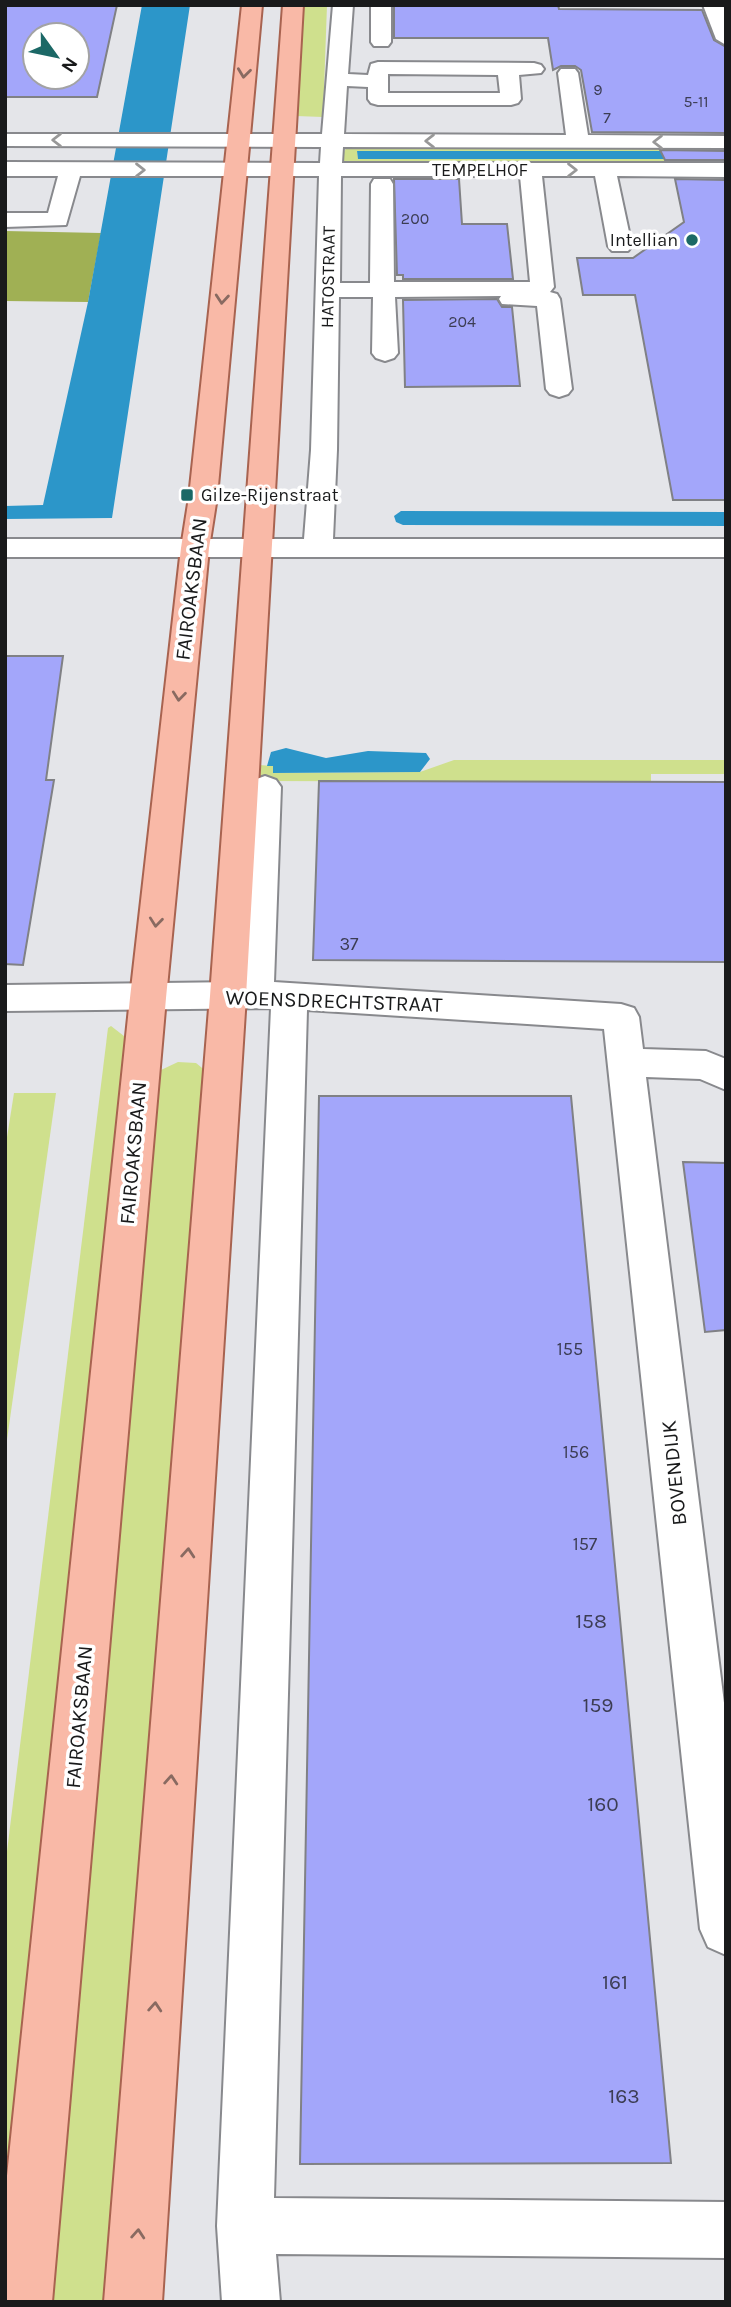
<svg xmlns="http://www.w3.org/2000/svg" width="731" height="2307" font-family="Karla,sans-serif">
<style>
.green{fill:#cfe08d}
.forest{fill:#a0b054}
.water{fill:#2c96c9}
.building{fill:#a3a6fa;stroke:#808185;stroke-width:2;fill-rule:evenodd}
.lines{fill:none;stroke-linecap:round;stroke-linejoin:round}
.minor-casing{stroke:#88898d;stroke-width:4}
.major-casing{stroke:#a86350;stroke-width:4}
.minor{fill:#fff;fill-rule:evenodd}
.major{fill:#f9b9a7;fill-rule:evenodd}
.oneway{stroke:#896a61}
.oneway2{stroke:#989898}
.poi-dot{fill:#1b6866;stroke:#fff;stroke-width:2.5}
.labels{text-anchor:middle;stroke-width:7;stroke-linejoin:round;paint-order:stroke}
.far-number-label{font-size:16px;fill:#3c3d53}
.far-street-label{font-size:18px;fill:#191a1b;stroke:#fff}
.far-poi-label{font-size:18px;fill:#191a1b;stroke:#fff;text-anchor:end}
.number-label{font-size:18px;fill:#3c3d53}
.street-label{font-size:21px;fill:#191a1b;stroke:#fff}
.near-number-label{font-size:21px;fill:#3c3d53}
</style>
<rect width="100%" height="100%" fill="#e4e5e9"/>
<!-- green -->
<g class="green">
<polygon points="302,5 327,5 323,117 296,116"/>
<polygon points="726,145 726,151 357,151 358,159 726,159 726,166 348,164 344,161 342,155 347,147"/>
<polygon points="454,760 726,760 726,774 651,774 651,782 259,781 259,765 273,766 273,773 420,772"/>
<polygon points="111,1026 133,1043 5,2226 5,1868 108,1028"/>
<polygon points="178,1062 196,1063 207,1072 120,2302 38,2302 157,1077 161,1070"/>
<polygon points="14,1093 56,1093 5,1454 5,1150"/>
</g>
<!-- forest -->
<polygon class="forest" points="5,231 101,233 88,302 5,301"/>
<!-- water -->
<g class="water">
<polygon points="142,5 190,5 112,518 5,519 5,506 43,505 88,302"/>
<polygon points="357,151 726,151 726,159 358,159"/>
<polygon points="401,511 726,512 726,526 403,525 396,522 394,516"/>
<polygon points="286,748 326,758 368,751 426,753 430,759 420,772 273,773 273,766 267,766 271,752"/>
</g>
<!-- building -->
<g class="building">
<path d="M 5,5 L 117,5 L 97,97 L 5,97 ZM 35,35 L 77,35 L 77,77 L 35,77 Z"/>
<polygon points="394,5 558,5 559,9 702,10 714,40 726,47 726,133 592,132 581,70 575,66 561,66 553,70 548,38 394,38"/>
<polygon points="660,150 726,151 726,160 665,160"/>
<polygon points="394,179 459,179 462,224 507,224 513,279 403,279 403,275 397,275"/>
<polygon points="675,179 726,180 726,500 673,500 635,295 583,295 577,258 633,258 684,222"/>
<polygon points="497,299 502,307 512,307 520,386 405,387 403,300"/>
<polygon points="5,656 63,656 46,780 54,780 23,965 5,964"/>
<polygon points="319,781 726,782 726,962 313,960"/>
<polygon points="319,1096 571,1096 671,2163 300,2164"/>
<polygon points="683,1162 726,1163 726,1330 705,1332"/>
</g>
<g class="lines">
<defs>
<g id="minor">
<path d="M 333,5 L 353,5 L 348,74 L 368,75 L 371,64 L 378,62 L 534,63 L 541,65 L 544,69 L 541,73 L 519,75 L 521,99 L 518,103 L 511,105 L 378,105 L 371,103 L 368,99 L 368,87 L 347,86 L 344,134 L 566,135 L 558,73 L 561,69 L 575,69 L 578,73 L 588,135 L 726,136 L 726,148 L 343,147 L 342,163 L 726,163 L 726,177 L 617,176 L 632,246 L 628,251 L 612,251 L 608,246 L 595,176 L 542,176 L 554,287 L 550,292 L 557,294 L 560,299 L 572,389 L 568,394 L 559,397 L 550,394 L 546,389 L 537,306 L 502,304 L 499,299 L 501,296 L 395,297 L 398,353 L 394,358 L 385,361 L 376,358 L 372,353 L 373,297 L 339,297 L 337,450 L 333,539 L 726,539 L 726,557 L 5,557 L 5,539 L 304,539 L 311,450 L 319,176 L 80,176 L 66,225 L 5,227 L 5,213 L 48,213 L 58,176 L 5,176 L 5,162 L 320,163 L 321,147 L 5,146 L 5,134 L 322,134 ZM 388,74 L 498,75 L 500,93 L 388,93 ZM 341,176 L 520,176 L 530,282 L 394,282 L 393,184 L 390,179 L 374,179 L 371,184 L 370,283 L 340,283 Z"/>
<polygon points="371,5 391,5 391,42 388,46 374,46 371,42"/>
<polygon points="703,5 723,5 726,13 726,45 716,39"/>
<polygon points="265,776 276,780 281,787 274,982 621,1004 634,1008 639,1017 643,1049 706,1051 726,1059 726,1090 700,1079 646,1077 726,1719 726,1955 708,1947 700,1929 604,1029 307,1010 274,2198 726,2202 726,2258 276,2254 280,2302 222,2302 217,2226 271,1008 5,1011 5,985 239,982 249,787 254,780"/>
</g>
<g id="major">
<polygon points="242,5 262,5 217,497 209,548 166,998 52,2302 5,2302 5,2195 130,998 181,548 189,497"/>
<polygon points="283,5 303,5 246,996 162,2302 104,2302 210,996"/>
</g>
</defs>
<!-- minor casing -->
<use href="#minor" class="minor-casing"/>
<!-- major casing -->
<use href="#major" class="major-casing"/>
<!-- minor -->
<use href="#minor" class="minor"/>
<!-- major -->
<use href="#major" class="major"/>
</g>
<!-- one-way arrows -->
<defs><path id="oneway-chevron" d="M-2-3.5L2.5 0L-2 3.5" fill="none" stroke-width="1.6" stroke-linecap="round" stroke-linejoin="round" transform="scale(1.75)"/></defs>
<g class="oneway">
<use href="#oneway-chevron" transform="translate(244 73) rotate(97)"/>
<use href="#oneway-chevron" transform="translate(222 299) rotate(95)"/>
<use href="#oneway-chevron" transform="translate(179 696) rotate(96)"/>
<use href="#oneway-chevron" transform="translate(156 922) rotate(96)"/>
<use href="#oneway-chevron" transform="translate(188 1553) rotate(-86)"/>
<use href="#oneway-chevron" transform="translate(171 1780) rotate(-86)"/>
<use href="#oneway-chevron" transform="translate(155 2007) rotate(-86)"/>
<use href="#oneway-chevron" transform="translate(138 2234) rotate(-86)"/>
</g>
<g class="oneway2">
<use href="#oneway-chevron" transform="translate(57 140) rotate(-180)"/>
<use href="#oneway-chevron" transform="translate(430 141) rotate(-180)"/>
<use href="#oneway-chevron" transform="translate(658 142) rotate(-180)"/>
<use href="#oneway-chevron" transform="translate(140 170)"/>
<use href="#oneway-chevron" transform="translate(572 170)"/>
</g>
<!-- markers -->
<g class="poi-dot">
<circle cx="692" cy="240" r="7"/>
<rect x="180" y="488" width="14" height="14" rx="3.5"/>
</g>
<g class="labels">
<!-- far-number labels -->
<g class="far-number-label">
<text x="598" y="95">9</text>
<text x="696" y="107">5-11</text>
<text x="607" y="123">7</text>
<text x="415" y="224">200</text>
<text x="462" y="327">204</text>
</g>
<!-- far-street labels -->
<g class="far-street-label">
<text x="480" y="176">TEMPELHOF</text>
<text transform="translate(328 277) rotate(-89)" y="6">HATOSTRAAT</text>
</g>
<!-- far-poi labels -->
<g class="far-poi-label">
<text x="678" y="246">Intellian</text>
<text x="201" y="501" text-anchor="start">Gilze-Rijenstraat</text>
</g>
<!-- number labels -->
<g class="number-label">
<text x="349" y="950">37</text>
<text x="570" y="1355">155</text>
<text x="576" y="1458">156</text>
<text x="585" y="1550">157</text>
</g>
<!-- street labels -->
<g class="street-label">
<text transform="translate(191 589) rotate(-83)" y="7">FAIROAKSBAAN</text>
<text transform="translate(334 1001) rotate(2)" y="7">WOENSDRECHTSTRAAT</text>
<text transform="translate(133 1153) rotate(-85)" y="7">FAIROAKSBAAN</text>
<text transform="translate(674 1473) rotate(-96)" y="7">BOVENDIJK</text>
<text transform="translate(79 1717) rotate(-85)" y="7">FAIROAKSBAAN</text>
</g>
<!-- near-number labels -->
<g class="near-number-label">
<text x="591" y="1628">158</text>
<text x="598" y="1712">159</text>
<text x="603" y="1811">160</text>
<text x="615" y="1989">161</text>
<text x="624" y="2103">163</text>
</g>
</g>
<!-- border -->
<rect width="731" height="2307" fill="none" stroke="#191a1b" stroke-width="14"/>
<!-- north arrow -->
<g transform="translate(56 56) rotate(123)"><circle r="33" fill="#ffffff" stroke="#a3a3a4" stroke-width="2"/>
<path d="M0-5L12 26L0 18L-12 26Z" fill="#1b6866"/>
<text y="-10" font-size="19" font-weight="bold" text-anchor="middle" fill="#191a1b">N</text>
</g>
</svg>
